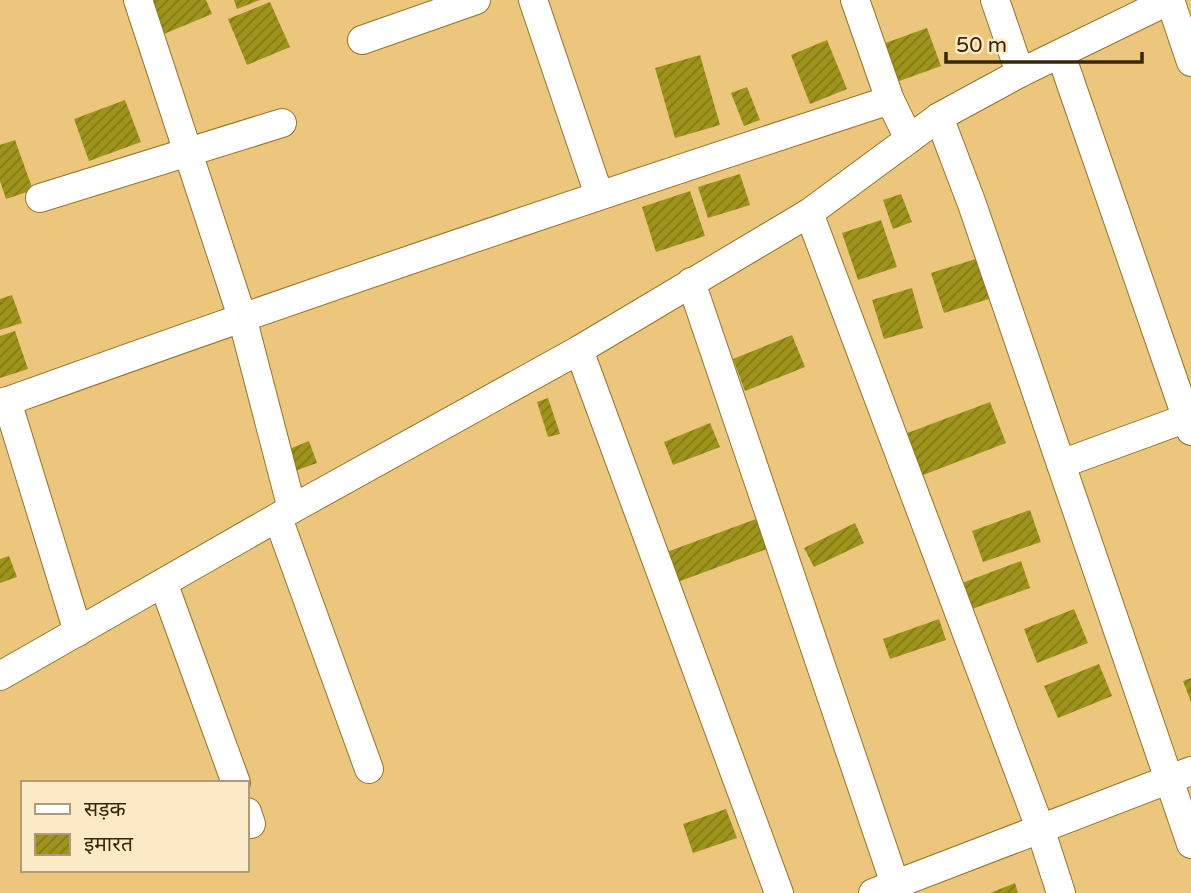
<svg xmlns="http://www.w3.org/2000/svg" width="1191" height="893" font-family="'Varela Round','Noto Sans Devanagari',sans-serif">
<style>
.building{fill:url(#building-hatch)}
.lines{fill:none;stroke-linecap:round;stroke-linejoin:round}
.minor-casing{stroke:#967427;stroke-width:30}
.minor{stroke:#fff;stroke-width:28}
</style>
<defs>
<pattern id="building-hatch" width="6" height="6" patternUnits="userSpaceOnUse" patternTransform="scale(1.75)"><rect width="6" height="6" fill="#9e941b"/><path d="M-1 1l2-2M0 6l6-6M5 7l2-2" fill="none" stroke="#827916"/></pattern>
</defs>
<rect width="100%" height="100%" fill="#ebc67c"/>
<!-- building -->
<g class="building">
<polygon points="145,0 206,0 212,14 159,36"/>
<polygon points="234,0 260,0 237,9"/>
<polygon points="270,2 290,47 247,65 228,19"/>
<polygon points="927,28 941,66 891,84 877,46"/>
<polygon points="827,40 847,89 810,104 791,55"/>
<polygon points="700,55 720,125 675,138 655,68"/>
<polygon points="747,87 760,120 744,126 731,93"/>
<polygon points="125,100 141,142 89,161 74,119"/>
<polygon points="15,140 33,190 6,199 0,181 0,145"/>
<polygon points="740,174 750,205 708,218 698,187"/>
<polygon points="690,191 705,236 656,252 642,207"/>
<polygon points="901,194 912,222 893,229 883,200"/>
<polygon points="881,220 897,267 858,280 842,233"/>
<polygon points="982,257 995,297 944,313 931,273"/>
<polygon points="912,288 923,328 884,339 872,300"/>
<polygon points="12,295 22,323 0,330 0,299"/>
<polygon points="15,331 28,369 0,378 0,336"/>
<polygon points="792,335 805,367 745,391 733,359"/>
<polygon points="548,398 560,434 548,437 537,402"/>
<polygon points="990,402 1006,443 918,477 902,435"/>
<polygon points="710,423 720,447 673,465 664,442"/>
<polygon points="309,441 317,463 295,471 287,450"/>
<polygon points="1030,510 1041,542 983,562 972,531"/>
<polygon points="756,519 767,549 675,583 664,553"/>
<polygon points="855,523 864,543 814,567 804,548"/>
<polygon points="9,556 17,577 0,583 0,559"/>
<polygon points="1021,561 1030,588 972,609 962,583"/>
<polygon points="1074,609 1088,643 1037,663 1024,629"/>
<polygon points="939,619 946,640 890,659 883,639"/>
<polygon points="1099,664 1112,696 1058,718 1044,686"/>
<polygon points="1191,678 1191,702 1183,681"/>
<polygon points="726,809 737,838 693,853 683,824"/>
<polygon points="1015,883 1018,893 990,893"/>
</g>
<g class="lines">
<defs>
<g id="minor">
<polyline points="138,0 242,317 292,509"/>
<polyline points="533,0 599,195"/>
<polyline points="855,0 890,100"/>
<polyline points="995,0 1020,73"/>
<polyline points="1170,0 1191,62"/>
<polyline points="362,40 476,0"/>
<polyline points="1061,55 1191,431"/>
<polyline points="939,117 972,204 1191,844"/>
<polyline points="40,198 282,123"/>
<polyline points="809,213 1040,828 1061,893"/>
<polyline points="691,282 898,893"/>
<polyline points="579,350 779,893"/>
<polyline points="7,401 78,632"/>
<path d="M 0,404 C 295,297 592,197 890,100 L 909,139"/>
<polyline points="1061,464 1187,418"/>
<polyline points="278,518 369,769"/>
<polyline points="164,585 236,783"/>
<polyline points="0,676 292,509 579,350 809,213 939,117 1020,73 1170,0"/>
<polyline points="247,812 251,824"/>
<polyline points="873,893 1191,771"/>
</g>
</defs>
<!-- minor casing -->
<use href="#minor" class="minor-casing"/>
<!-- minor -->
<use href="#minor" class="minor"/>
</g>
<!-- legend -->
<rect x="21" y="781" width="228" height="91" fill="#fceac6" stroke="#ac9c7a" stroke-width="2"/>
<rect x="35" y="804" width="35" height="10" fill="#ffffff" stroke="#ac9c7a" stroke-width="2"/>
<text x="84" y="816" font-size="21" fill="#352707">सड़क</text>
<rect x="35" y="834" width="35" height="21" fill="url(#building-hatch)" stroke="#ac9c7a" stroke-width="2"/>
<text x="84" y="851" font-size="21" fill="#352707">इमारत</text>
<!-- scale -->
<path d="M946 52v10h196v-10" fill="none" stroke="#352707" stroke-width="3.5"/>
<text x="956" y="52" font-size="21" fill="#352707" stroke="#fceac6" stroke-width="5" paint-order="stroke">50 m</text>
</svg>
